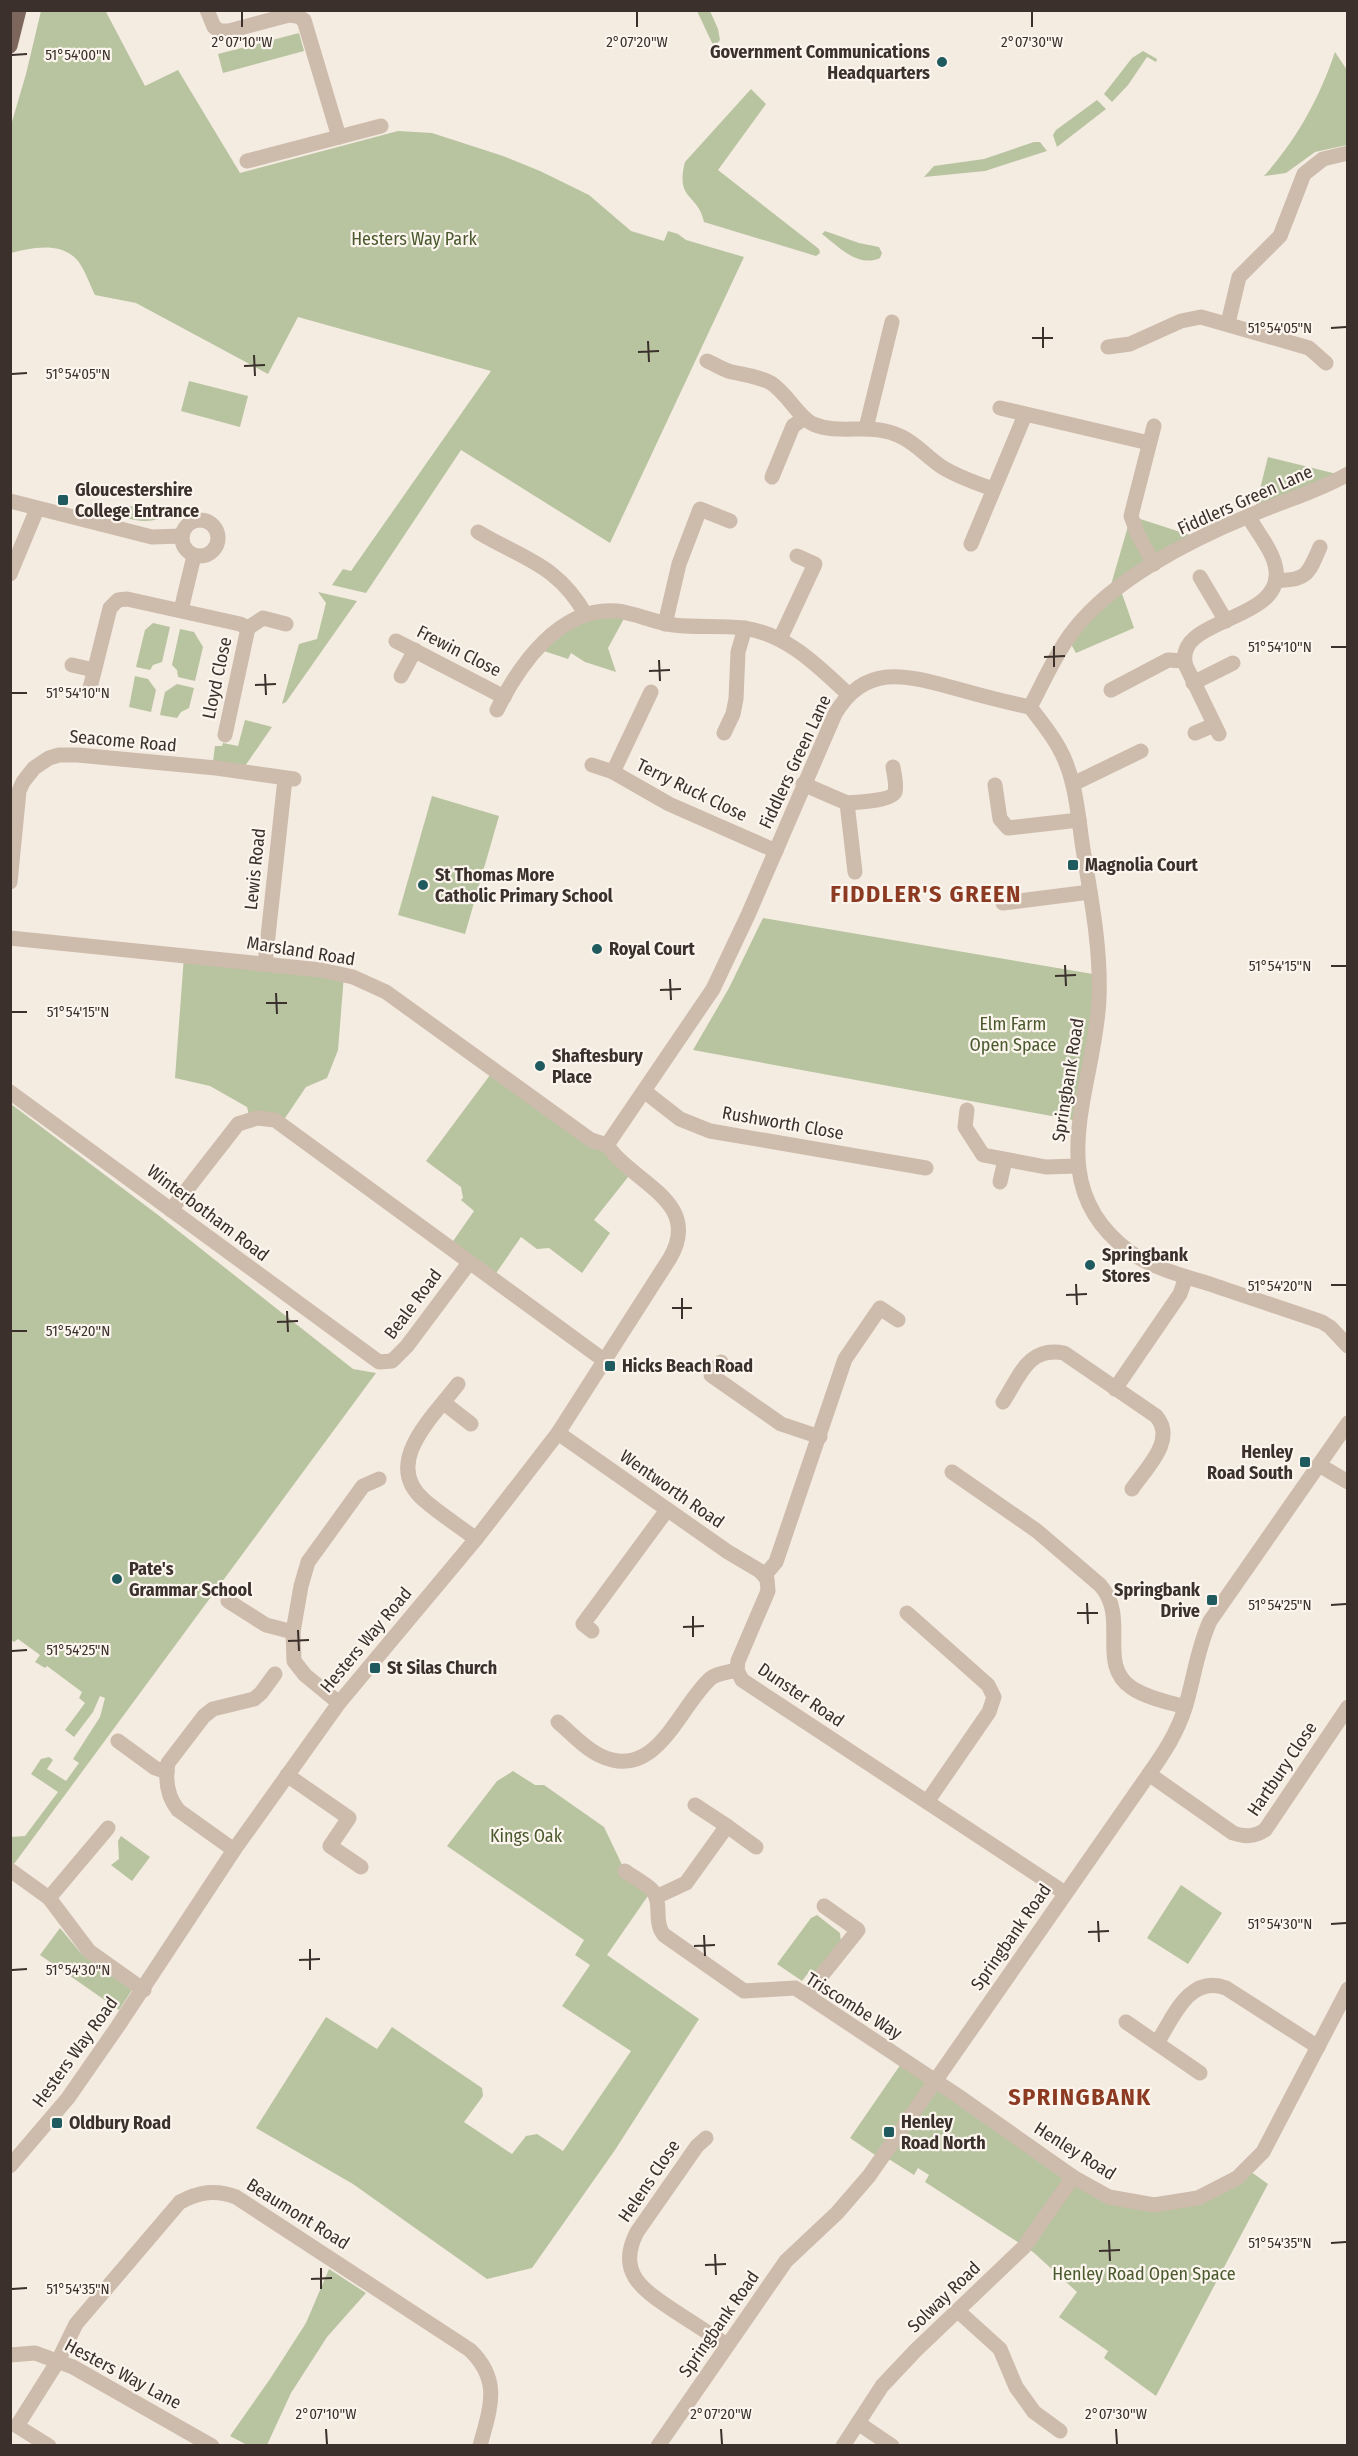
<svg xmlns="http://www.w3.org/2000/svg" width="1358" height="2456" font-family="'Fira Sans Condensed',sans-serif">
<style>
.green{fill:#b8c4a0}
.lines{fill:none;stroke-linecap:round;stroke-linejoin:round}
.minor{stroke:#cdbbac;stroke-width:15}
.tertiary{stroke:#cdbbac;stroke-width:15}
.primary{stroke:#7d675c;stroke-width:15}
.ticks{fill:none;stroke:#3b302b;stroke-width:2}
.poi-dot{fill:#1f5a5e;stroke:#fbf5ee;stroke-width:2}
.labels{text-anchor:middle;stroke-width:4.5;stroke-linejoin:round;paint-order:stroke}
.poi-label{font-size:18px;font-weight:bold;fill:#3b302b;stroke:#fbf5ee;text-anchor:start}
.park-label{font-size:18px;fill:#4a5a2e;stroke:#fbf5ee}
.street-label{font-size:18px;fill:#3b302b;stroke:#fbf5ee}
.district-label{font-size:24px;font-weight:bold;letter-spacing:1.5px;fill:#8c3b22;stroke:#fbf5ee}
.ticks-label{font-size:15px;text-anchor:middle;fill:#3b302b;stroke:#fbf5ee;stroke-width:4.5;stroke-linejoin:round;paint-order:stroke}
</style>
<rect width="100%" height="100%" fill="#f4ebe1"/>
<!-- green -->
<g class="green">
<path d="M 105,10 L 145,86 L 178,70 L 240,173 L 398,131 L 432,133 L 503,156 L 540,171 L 589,195 L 631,231 L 664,241 L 668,231 L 678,234 L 686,240 L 744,257 L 610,543 L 461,450 L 366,593 L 332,585 L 343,569 L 351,571 L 491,371 L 298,317 L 268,374 L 136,303 L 95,295 C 90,285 85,270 78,261 C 61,241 32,248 11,253 L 11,125 L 26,74 L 41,11 Z"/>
<polygon points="697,11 710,11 718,29 720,40 714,47"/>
<polygon points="299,33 304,51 223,73 218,54"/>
<polygon points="1143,51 1157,59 1156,62 1147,57 1128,85 1112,102 1104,94 1132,58"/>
<path d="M 1335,52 L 1347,70 L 1347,145 L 1315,152 L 1286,173 L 1264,176 C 1297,139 1319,99 1335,52 Z"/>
<path d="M 751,89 L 766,104 L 718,170 L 819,249 L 820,253 L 816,256 L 704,222 C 698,193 675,201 685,162 Z"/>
<polygon points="1097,100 1106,109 1057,147 1053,135 1056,130"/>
<polygon points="1034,142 1040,142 1047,151 985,171 924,177 934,166 984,159"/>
<path d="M 825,231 L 859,243 L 879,247 L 882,253 L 880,258 C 858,268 839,247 822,234 Z"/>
<polygon points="189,381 248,396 240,427 181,411"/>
<polygon points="1268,457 1345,476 1254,513"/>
<path d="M 134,506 L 165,506 L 169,514 C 149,527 126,519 106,511 L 110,508 Z"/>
<polygon points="1131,516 1202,539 1120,588 1134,628 1076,653 1068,639 1108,595"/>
<polygon points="318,592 357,601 286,702 282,704 299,644 317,639 326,603"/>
<polygon points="627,613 608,648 616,672 585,662 571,653 568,659 538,649 568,623"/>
<polygon points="153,623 170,627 162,662 153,665 150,670 136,667 145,630"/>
<polygon points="180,629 194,632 203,647 195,681 178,677 177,670 172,665"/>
<polygon points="135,676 148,679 156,690 151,712 129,707"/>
<polygon points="177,684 194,688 189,708 181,712 177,718 160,715 165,692"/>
<polygon points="245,720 272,727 245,766 213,762 215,746 222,746 223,743 238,746"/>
<polygon points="432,796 499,816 465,934 398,915"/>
<polygon points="763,918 1099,975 1079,1121 693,1050 729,988"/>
<polygon points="184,956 344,975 338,1050 327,1078 306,1087 281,1124 250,1119 247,1107 210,1086 175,1078"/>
<polygon points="493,1071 632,1172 594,1220 610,1233 582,1273 549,1248 537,1249 521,1237 492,1279 449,1247 474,1211 461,1200 463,1198 461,1187 426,1161"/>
<polygon points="11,1104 162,1218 353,1369 376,1373 14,1864 11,1862 11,1837 25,1836 58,1792 31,1774 41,1759 49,1757 53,1760 47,1769 66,1781 79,1763 73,1759 100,1717 105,1698 100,1696 93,1712 74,1737 65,1730 85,1703 79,1698 82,1692 47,1666 45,1668 35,1662 40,1655 18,1639 14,1642 11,1640"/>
<polygon points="513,1771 535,1785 544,1785 604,1827 625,1871 652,1890 607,1955 699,2019 615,2150 532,2268 487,2279 353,2184 256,2128 326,2017 377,2049 392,2027 482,2088 483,2096 464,2122 512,2154 526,2136 537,2134 563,2151 631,2051 562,2006 590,1965 575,1955 584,1940 447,1846 497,1781"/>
<polygon points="121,1836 150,1857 132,1881 111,1865 119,1859 118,1841"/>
<polygon points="1181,1885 1222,1913 1188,1964 1147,1938"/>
<polygon points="817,1915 840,1933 841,1942 814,1973 809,1972 802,1981 777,1964 811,1918"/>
<polygon points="60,1928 80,1952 132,1990 119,2010 40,1955"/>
<polygon points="903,2061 1084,2185 1169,2204 1247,2169 1268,2184 1156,2396 1104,2358 1108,2351 1059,2317 1077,2292 1033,2252 925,2182 929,2175 918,2168 914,2175 884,2156 881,2159 850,2138"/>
<polygon points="329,2269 366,2293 327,2337 291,2393 267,2445 247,2445 230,2436 270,2379 306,2323"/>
</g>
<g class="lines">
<!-- minor -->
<g class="minor">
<polyline points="207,10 214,27 220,31 229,31 289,15 297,16 304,20 339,137"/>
<polyline points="247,161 381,126"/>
<polyline points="1228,323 1239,277 1280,236 1304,174 1323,159 1348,153"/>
<polyline points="1108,347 1130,344 1181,321 1201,317 1309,348 1326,363"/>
<path d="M 707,361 C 715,364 723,370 732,372 C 746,375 758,376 771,383 C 788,394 798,417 813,424 C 842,436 871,421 902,437 C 918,445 928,458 942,467 C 958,477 976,483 993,489"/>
<polyline points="1000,408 1149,443"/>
<polyline points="866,428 892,322"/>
<polyline points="772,477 793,426 803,419"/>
<polyline points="10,501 152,537 182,536"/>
<circle cx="200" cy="538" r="18"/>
<path d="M 478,532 C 525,560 557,564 586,615"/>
<polyline points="971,544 1025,415"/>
<polyline points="1154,564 1138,535 1131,516 1154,426"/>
<polyline points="10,574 37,509"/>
<polyline points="1200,577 1226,621"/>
<path d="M 1276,580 C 1306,582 1309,573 1320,547"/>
<polyline points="181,610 194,556"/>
<polyline points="665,624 679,564 700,509 730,521"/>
<polyline points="780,639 815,564 797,556"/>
<polyline points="396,641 504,697"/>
<polyline points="72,665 94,670"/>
<polyline points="401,676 415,650"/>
<polyline points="1193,683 1233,663"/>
<polyline points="1111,690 1168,660 1184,661"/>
<polyline points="89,692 110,608 118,600 127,599 240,624 248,628 263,618 286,624"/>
<path d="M 497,710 C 519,665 560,606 617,611 C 636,613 655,623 674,625 C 697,628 720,625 743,628 C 786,633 819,667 849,695"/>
<polyline points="724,733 733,714 736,699 738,652 745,628"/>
<polyline points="1195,733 1214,725"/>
<path d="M 1219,734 L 1186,666 C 1171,617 1283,623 1276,570 C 1274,552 1257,532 1248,516"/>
<polyline points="225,735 248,628"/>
<polyline points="592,765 613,772 669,804 776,851"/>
<polyline points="613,772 651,692"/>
<polyline points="803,784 847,803 855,872"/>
<polyline points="1073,784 1141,751"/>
<polyline points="995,785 1000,819 1008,828 1079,820"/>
<path d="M 847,803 C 857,802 891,801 895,792 C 897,785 894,774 893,767"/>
<polyline points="10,882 19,791 23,782 34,768 49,758 59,755 78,755 216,768 294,779"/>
<polyline points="1003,903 1090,892"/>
<polyline points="265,964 285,779"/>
<polyline points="644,1091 680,1119 710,1131 926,1168"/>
<polyline points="10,1092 379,1362 392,1361 407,1346 469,1263"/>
<polyline points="967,1110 965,1127 983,1155 1046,1167 1078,1166"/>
<polyline points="1000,1182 1005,1160"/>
<polyline points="171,1210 238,1124 257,1118 275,1120 605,1361"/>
<polyline points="721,1362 711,1375 781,1424 820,1437"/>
<path d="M 458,1384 C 434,1416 381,1463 424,1500 C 440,1514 459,1526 476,1539"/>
<polyline points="1115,1389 1180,1294 1186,1277"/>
<path d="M 1003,1402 C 1020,1376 1028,1346 1064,1353 L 1156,1416 C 1177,1440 1146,1468 1132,1489"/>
<polyline points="444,1403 471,1424"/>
<polyline points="558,1433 728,1552 760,1571 767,1579 768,1591 738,1661 737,1670 742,1680 1065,1893"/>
<polyline points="1319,1465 1348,1482"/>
<path d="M 952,1472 L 1037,1531 L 1100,1585 C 1130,1618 1096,1664 1132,1688 C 1147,1698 1168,1702 1185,1707"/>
<polyline points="765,1575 776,1562 845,1359 880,1308 898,1320"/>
<polyline points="228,1601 266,1625 293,1632"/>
<polyline points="907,1613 988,1685 994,1697 989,1712 927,1802"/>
<polyline points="592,1631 583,1624 667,1510"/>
<polyline points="339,1703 305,1675 294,1661 293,1632 301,1586 308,1562 363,1486 379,1479"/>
<path d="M 558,1722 C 571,1733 585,1749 601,1756 C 657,1782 679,1706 711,1678 C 717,1673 730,1672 737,1670"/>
<polyline points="118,1741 155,1768 167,1772"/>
<path d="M 1149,1774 L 1233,1833 C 1245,1837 1254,1837 1265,1830 L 1348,1707"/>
<polyline points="287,1775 349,1818 330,1846 361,1867"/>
<polyline points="727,1826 756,1847"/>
<path d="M 234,1850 L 178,1810 C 167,1796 165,1780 168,1763 L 204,1716 L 213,1709 L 254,1699 L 261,1693 L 275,1674"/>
<polyline points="10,1870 49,1898 89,1951 144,1990"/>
<path d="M 625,1871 C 633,1877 645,1883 652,1890 C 663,1903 653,1922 664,1935 L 744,1991 L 795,1988 L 806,1995 L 958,2096 L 1073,2177 L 1109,2197 L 1154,2205 L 1198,2198 L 1237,2178 L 1263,2152 L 1348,1989"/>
<polyline points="656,1897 686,1883 727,1826 695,1805"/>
<polyline points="49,1898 108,1828"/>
<polyline points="806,1995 858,1930 824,1906"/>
<polyline points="1126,2022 1200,2073"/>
<path d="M 1157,2043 C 1173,2018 1189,1974 1226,1988 L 1318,2047"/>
<path d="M 706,2138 L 697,2146 L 637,2232 C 615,2274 645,2291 676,2312 C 693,2323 710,2334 727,2345"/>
<polyline points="958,2311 1000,2349 1016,2387 1034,2412 1060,2431"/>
<polyline points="858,2423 892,2446"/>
<path d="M 49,2446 L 17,2426 L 58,2361 L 76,2324 L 180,2202 C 199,2192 215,2189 236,2197 L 470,2350 C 502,2381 490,2408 480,2446"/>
<polyline points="843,2446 882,2386 916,2350 1024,2247 1073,2177"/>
</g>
<!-- tertiary -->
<g class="tertiary">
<path d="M 1030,707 C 1040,720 1051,733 1059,748 C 1076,778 1078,816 1083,849 C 1091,898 1101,948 1099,998 C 1096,1087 1037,1184 1130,1252 C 1153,1268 1183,1276 1210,1284 C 1247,1297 1285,1309 1322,1322 L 1330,1327 L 1348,1346"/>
<path d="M 1030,707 C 1043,683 1054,657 1070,635 C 1109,581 1190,540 1251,515 C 1283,501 1317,492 1348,474"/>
<polyline points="10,938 321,970 353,977 386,992 591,1140 607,1145"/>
<path d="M 607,1145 L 713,989 L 748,915 L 835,714 C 865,663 906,675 954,688 C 979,695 1004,702 1030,707"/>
<path d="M 10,2166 L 68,2098 L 118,2026 L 234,1850 L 339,1703 L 476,1539 L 558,1433 L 670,1258 C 703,1201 632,1183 607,1145"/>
<polyline points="10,2355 35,2353 73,2367 212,2446"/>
<path d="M 658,2446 L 786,2261 L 837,2213 L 869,2176 L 1149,1774 C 1164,1753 1177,1733 1185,1708 C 1194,1679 1197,1649 1210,1621 L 1348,1423"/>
</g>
<!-- primary -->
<polyline class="primary" points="10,46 19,10"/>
</g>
<!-- ticks -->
<path class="ticks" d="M 242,12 L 242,27M 637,12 L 637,27M 1032,12 L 1032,27M 12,55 L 27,54M 1043,327 L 1043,348M 1331,328 L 1346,327M 1032,338 L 1053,338M 648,341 L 649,362M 638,352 L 659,351M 254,355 L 255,376M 244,366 L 265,365M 12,374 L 27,373M 1054,646 L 1054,667M 1331,647 L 1346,647M 1044,657 L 1065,656M 659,660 L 660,681M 649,671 L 670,670M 265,674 L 266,695M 255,685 L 276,684M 12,693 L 27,693M 1065,965 L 1066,986M 1331,966 L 1346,966M 1055,976 L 1076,975M 670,979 L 671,1000M 660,990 L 681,989M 276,993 L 277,1014M 266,1003 L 287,1003M 12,1012 L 27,1012M 1076,1284 L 1077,1305M 1331,1285 L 1346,1285M 1066,1295 L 1087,1294M 682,1298 L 682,1319M 672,1308 L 692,1308M 287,1311 L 288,1332M 277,1322 L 298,1321M 12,1331 L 27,1331M 1087,1603 L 1088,1624M 1331,1605 L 1346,1604M 1077,1613 L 1098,1613M 693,1616 L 693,1637M 683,1627 L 704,1626M 298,1630 L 299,1651M 288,1641 L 309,1640M 12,1651 L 27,1650M 1098,1921 L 1099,1942M 1331,1924 L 1346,1923M 1088,1932 L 1109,1931M 704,1935 L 705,1956M 694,1946 L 715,1945M 310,1949 L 310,1970M 299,1960 L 320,1959M 12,1970 L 27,1969M 1109,2240 L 1110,2261M 1331,2243 L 1346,2242M 1099,2251 L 1120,2250M 715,2254 L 716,2275M 705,2265 L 726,2264M 321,2268 L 321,2289M 311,2279 L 332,2278M 12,2289 L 27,2288M 326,2429 L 327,2444M 721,2429 L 722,2444M 1116,2429 L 1117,2444"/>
<!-- markers -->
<g class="poi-dot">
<circle cx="942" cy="62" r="6"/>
<rect x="57" y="494" width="12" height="12" rx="3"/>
<rect x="1067" y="859" width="12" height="12" rx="3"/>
<circle cx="423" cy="885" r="6"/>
<circle cx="597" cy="949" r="6"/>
<circle cx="540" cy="1066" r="6"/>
<circle cx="1090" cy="1265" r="6"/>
<rect x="604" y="1360" width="12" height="12" rx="3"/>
<rect x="1299" y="1456" width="12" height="12" rx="3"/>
<circle cx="117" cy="1579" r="6"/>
<rect x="1206" y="1594" width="12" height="12" rx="3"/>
<rect x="369" y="1662" width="12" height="12" rx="3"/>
<rect x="51" y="2117" width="12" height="12" rx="3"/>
<rect x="883" y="2126" width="12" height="12" rx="3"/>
</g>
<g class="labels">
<!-- poi labels -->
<g class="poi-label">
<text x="930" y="58" text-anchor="end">Government Communications<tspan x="930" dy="21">Headquarters</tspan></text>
<text x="75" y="496">Gloucestershire<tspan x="75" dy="21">College Entrance</tspan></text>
<text x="1085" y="871">Magnolia Court</text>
<text x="435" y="881">St Thomas More<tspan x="435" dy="21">Catholic Primary School</tspan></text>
<text x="609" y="955">Royal Court</text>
<text x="552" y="1062">Shaftesbury<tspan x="552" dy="21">Place</tspan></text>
<text x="1102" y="1261">Springbank<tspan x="1102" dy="21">Stores</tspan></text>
<text x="622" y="1372">Hicks Beach Road</text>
<text x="1293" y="1458" text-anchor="end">Henley<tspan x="1293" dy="21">Road South</tspan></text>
<text x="129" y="1575">Pate's<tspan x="129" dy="21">Grammar School</tspan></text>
<text x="1200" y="1596" text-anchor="end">Springbank<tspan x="1200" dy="21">Drive</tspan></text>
<text x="387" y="1674">St Silas Church</text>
<text x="901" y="2128">Henley<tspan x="901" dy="21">Road North</tspan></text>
<text x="69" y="2129">Oldbury Road</text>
</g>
<!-- park labels -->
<g class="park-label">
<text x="414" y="245">Hesters Way Park</text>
<text x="1013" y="1030">Elm Farm<tspan x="1013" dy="21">Open Space</tspan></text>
<text x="526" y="1842">Kings Oak</text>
<text x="1144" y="2280">Henley Road Open Space</text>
</g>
<!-- street labels -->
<g class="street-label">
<text transform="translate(1245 500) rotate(-24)" y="6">Fiddlers Green Lane</text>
<text transform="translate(459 651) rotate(27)" y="6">Frewin Close</text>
<text transform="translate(217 678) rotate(-78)" y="6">Lloyd Close</text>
<text transform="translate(123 741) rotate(5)" y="6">Seacome Road</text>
<text transform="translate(795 762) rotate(-65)" y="6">Fiddlers Green Lane</text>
<text transform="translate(692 790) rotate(26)" y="6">Terry Ruck Close</text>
<text transform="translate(255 869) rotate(-84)" y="6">Lewis Road</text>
<text transform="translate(301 951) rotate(9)" y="6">Marsland Road</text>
<text transform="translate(1068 1080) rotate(-81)" y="6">Springbank Road</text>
<text transform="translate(783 1123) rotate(10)" y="6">Rushworth Close</text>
<text transform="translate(208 1213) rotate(37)" y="6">Winterbotham Road</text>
<text transform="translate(413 1304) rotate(-53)" y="6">Beale Road</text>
<text transform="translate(672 1489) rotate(35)" y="6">Wentworth Road</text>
<text transform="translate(366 1640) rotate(-50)" y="6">Hesters Way Road</text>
<text transform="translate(801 1695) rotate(34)" y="6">Dunster Road</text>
<text transform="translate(1282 1769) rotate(-56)" y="6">Hartbury Close</text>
<text transform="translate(1011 1937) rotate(-55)" y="6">Springbank Road</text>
<text transform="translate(854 2006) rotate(32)" y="6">Triscombe Way</text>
<text transform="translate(75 2052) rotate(-54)" y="6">Hesters Way Road</text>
<text transform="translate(1075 2151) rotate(32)" y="6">Henley Road</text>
<text transform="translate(649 2181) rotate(-56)" y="6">Helens Close</text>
<text transform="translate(298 2214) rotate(32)" y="6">Beaumont Road</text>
<text transform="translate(944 2297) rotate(-44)" y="6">Solway Road</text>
<text transform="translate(719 2324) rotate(-55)" y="6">Springbank Road</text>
<text transform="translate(123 2374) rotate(28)" y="6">Hesters Way Lane</text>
</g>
<!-- district labels -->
<g class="district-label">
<text x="926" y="902">FIDDLER'S GREEN</text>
<text x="1080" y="2105">SPRINGBANK</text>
</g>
</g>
<g class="ticks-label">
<text x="242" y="47">2°07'10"W</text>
<text x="637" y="47">2°07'20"W</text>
<text x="1032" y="47">2°07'30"W</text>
<text x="78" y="60">51°54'00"N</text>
<text x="1280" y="333">51°54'05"N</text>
<text x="78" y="379">51°54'05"N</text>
<text x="1280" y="652">51°54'10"N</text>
<text x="78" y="698">51°54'10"N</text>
<text x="1280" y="971">51°54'15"N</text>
<text x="78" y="1017">51°54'15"N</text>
<text x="1280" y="1291">51°54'20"N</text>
<text x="78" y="1336">51°54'20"N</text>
<text x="1280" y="1610">51°54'25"N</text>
<text x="78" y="1655">51°54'25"N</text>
<text x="1280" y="1929">51°54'30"N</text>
<text x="78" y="1975">51°54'30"N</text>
<text x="1280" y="2248">51°54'35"N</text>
<text x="78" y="2294">51°54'35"N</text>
<text x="326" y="2419">2°07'10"W</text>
<text x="721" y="2419">2°07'20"W</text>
<text x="1116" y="2419">2°07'30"W</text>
</g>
<!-- border -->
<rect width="1358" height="2456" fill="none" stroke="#3b302b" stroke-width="24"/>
</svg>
